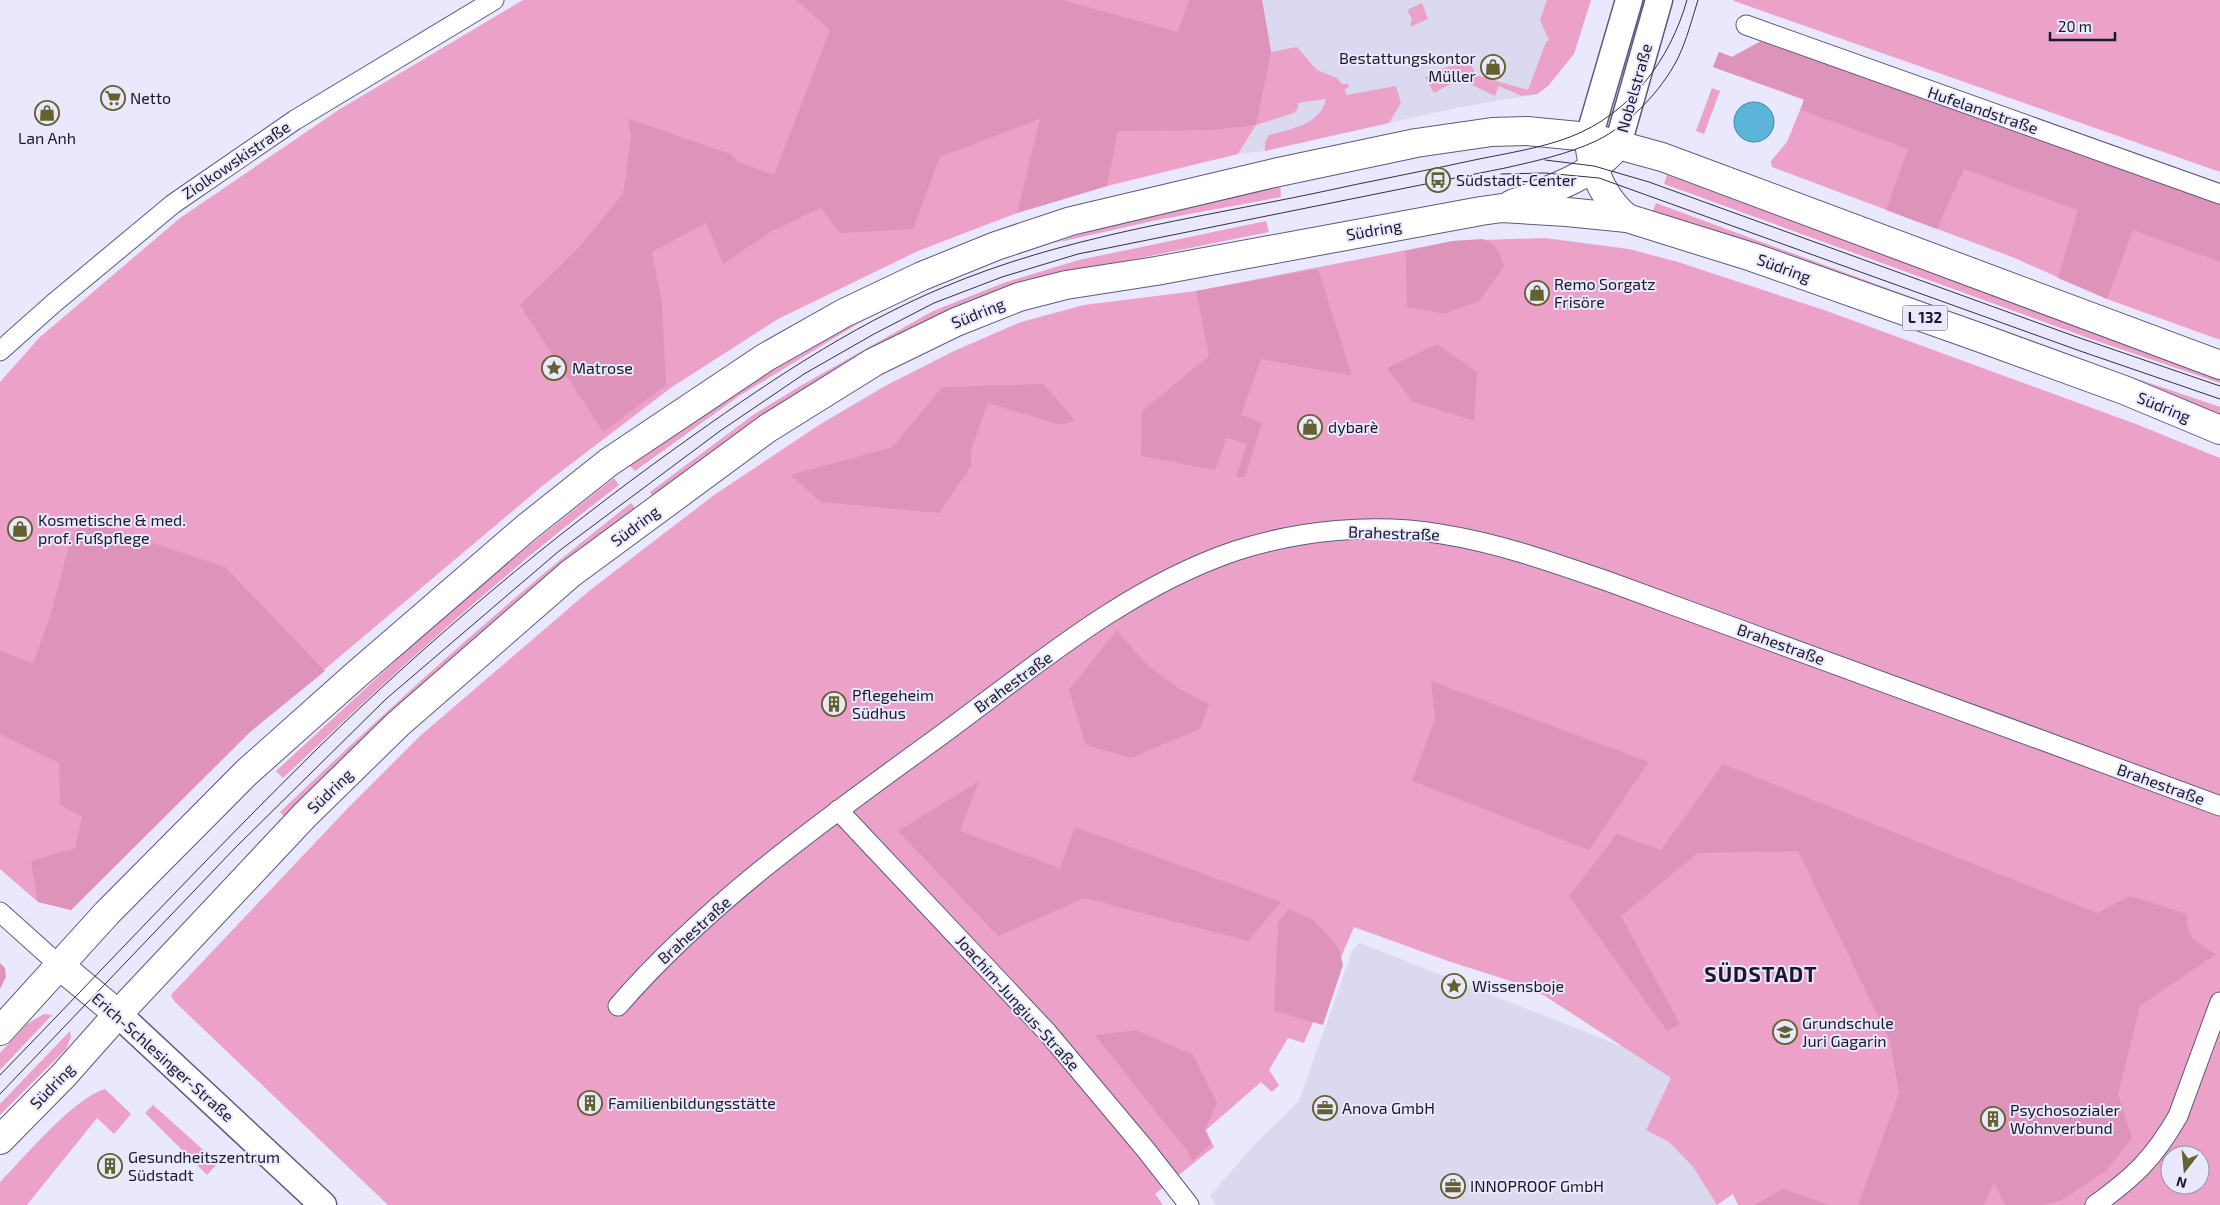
<svg xmlns="http://www.w3.org/2000/svg" width="2220" height="1205" font-family="'Exo 2',sans-serif">
<style>
.built{fill:#dad9f0}
.green{fill:#eca2c8;fill-rule:evenodd}
.forest{fill:#de94ba}
.water{fill:#5cb4d9;stroke:#4885a4}
.lines{fill:none;stroke-linecap:round;stroke-linejoin:round}
.street-casing{stroke:#5d5985;stroke-width:21}
.secondary-casing{stroke:#5d5985;stroke-width:29}
.primary-casing{stroke:#5d5985;stroke-width:30}
.street{stroke:#fff;stroke-width:19}
.secondary{stroke:#fff;stroke-width:26}
.primary{stroke:#fff;stroke-width:28}
.tram{stroke:#323042;stroke-width:1}
.labels{text-anchor:middle;stroke-width:4;stroke-linejoin:round;paint-order:stroke}
.shield{fill:#e9e8fd;stroke:#585669;stroke-width:1}
.shield-label{font-size:15px;font-weight:bold;fill:#1a182a}
.poi-label{font-size:16px;fill:#1a182a;stroke:#e9e8fd;text-anchor:start}
.street-label{font-size:16px;fill:#1a182a;stroke:#e9e8fd}
.district-label{font-size:21px;font-weight:bold;letter-spacing:1px;fill:#1a182a;stroke:#e9e8fd}
</style>
<rect width="100%" height="100%" fill="#e9e8fd"/>
<!-- built -->
<g class="built">
<polygon points="1262,0 1591,0 1574,54 1548,86 1537,94 1456,108 1265,151 1238,154 1256,125 1271,52"/>
<polygon points="1360,943 1626,1048 1671,1078 1646,1130 1669,1142 1693,1167 1717,1205 1216,1205 1210,1196 1253,1146 1299,1101 1353,949"/>
</g>
<!-- green -->
<g class="green">
<path d="M 523,0 L 1262,0 L 1271,52 L 1297,47 L 1317,70 L 1337,78 L 1342,84 L 1348,84 L 1349,87 L 1345,89 L 1346,95 L 1396,86 L 1401,103 L 1389,123 L 1265,151 L 1265,142 L 1269,135 C 1291,129 1320,125 1326,99 L 1298,103 L 1298,108 L 1294,113 L 1256,125 L 1238,154 L 1107,186 L 1017,213 L 918,251 L 778,319 L 672,387 L 546,483 L 250,732 L 71,910 L 38,902 L 0,869 L 0,382 L 39,338 L 180,218 L 340,109 Z"/>
<polygon points="1547,0 1591,0 1574,54 1548,86 1537,94 1522,96 1499,86 1495,96 1460,79 1434,93 1425,77 1468,58 1476,75 1528,90 1546,42 1549,40 1540,20"/>
<polygon points="1638,0 1648,0 1626,77 1617,74"/>
<polygon points="1734,0 2220,0 2220,172 1734,1"/>
<polygon points="1422,3 1428,19 1412,26 1410,25 1412,19 1407,10"/>
<polygon points="1763,40 2220,204 2220,340 2107,299 2012,257 1772,167 1771,161 1787,142 1804,100 1713,67 1719,52 1732,57"/>
<polygon points="1712,88 1720,91 1704,134 1696,131"/>
<polygon points="1667,175 2220,378 2220,383 2091,339 1664,184"/>
<polygon points="1280,183 1281,197 1157,220 1055,243 1102,226"/>
<polygon points="1656,203 2082,360 2220,407 2220,417 1652,213"/>
<polygon points="1266,221 1269,232 1135,259 1031,282 655,500 650,492 753,415 800,386 933,311 1006,282 1079,260"/>
<path d="M 1545,238 L 1629,249 L 1678,262 L 1824,310 L 2136,424 L 2220,458 L 2220,1205 L 1738,1205 L 1733,1194 L 1717,1205 L 1693,1167 L 1669,1142 L 1646,1130 L 1671,1078 L 1545,996 L 1523,985 L 1448,961 L 1354,927 L 1304,1043 L 1288,1038 L 1269,1070 L 1279,1085 L 1272,1092 L 1261,1082 L 1206,1130 L 1214,1147 L 1155,1194 L 1163,1205 L 388,1205 L 174,1001 L 171,995 L 348,808 L 420,736 L 589,591 L 714,495 L 819,425 L 885,386 L 954,351 L 1021,322 L 1084,305 L 1196,291 L 1453,241 ZM 2170,1155 L 2200,1155 L 2200,1185 L 2170,1185 Z"/>
<polygon points="936,285 859,323 739,396 635,471 628,464 738,390 860,319"/>
<path d="M 614,478 L 619,485 C 499,576 392,675 283,778 L 276,771 L 468,594 Z"/>
<path d="M 631,503 L 638,512 L 287,819 L 280,812 C 393,704 508,599 631,503 Z"/>
<polygon points="44,1014 52,1015 0,1070 0,1053 27,1024"/>
<polygon points="70,1031 71,1037 66,1049 0,1115 0,1104"/>
<path d="M 105,1089 L 131,1114 L 114,1134 L 97,1118 L 27,1205 L 0,1205 L 0,1182 C 26,1156 71,1100 105,1089 Z"/>
<polygon points="153,1105 218,1163 207,1175 145,1113"/>
</g>
<!-- forest -->
<g class="forest">
<polygon points="796,0 1062,0 1178,32 1189,0 1262,0 1271,52 1256,125 1213,130 1118,131 1107,186 1017,213 1040,119 940,157 913,229 840,233 821,208 774,230 723,264 706,223 652,252 662,303 666,385 603,432 520,305 579,247 623,194 631,137 628,119 731,154 738,162 774,175 830,30"/>
<polygon points="1763,40 2220,204 2220,262 2133,230 2107,299 2058,278 2078,210 1964,169 1937,229 1886,210 1908,149 1801,110 1804,99 1713,67 1719,52 1732,57"/>
<path d="M 1483,239 C 1496,244 1500,253 1504,266 L 1479,301 L 1444,314 L 1407,307 L 1406,251 L 1453,241 Z"/>
<polygon points="1318,269 1352,376 1261,359 1241,415 1262,423 1245,477 1236,477 1247,444 1227,438 1215,470 1141,456 1142,411 1209,356 1196,291"/>
<polygon points="1437,344 1477,372 1474,421 1412,401 1387,368"/>
<polygon points="1044,384 1075,421 1061,425 988,403 971,450 971,467 939,513 821,502 790,475 893,447 942,387"/>
<polygon points="83,516 132,536 225,567 325,671 250,732 71,910 38,902 31,861 75,848 82,817 60,805 59,763 0,734 0,651 33,663 50,617 70,542"/>
<path d="M 1117,630 C 1146,667 1167,684 1209,704 L 1200,729 L 1131,758 L 1086,745 L 1069,690 Z"/>
<polygon points="1431,681 1649,762 1589,850 1412,781 1435,719"/>
<path d="M 1723,764 L 2097,913 L 2130,896 L 2187,914 C 2185,939 2197,942 2216,954 L 2140,1006 L 2118,1094 L 2132,1138 L 2106,1171 L 2062,1200 L 2043,1205 L 2005,1205 L 1994,1183 L 1984,1205 L 1858,1205 L 1899,1093 L 1890,1041 L 1798,851 L 1698,853 L 1621,916 L 1680,1024 L 1667,1031 L 1569,896 L 1617,834 L 1661,850 Z"/>
<polygon points="979,781 960,831 1060,868 1075,827 1281,902 1248,941 1085,898 998,936 898,831"/>
<polygon points="1289,909 1311,919 1330,937 1339,949 1343,965 1323,1025 1274,1011 1278,922"/>
<polygon points="0,963 5,968 6,977 0,989"/>
<polygon points="1136,1030 1193,1055 1217,1103 1205,1130 1211,1144 1192,1161 1188,1152 1095,1035"/>
<polygon points="1783,1189 1830,1205 1754,1205"/>
</g>
<!-- water -->
<circle class="water" cx="1754" cy="122" r="20"/>
<g class="lines">
<defs>
<g id="street">
<polyline points="1746,25 2220,194"/>
<polyline points="0,351 54,303 173,204 295,120 494,0"/>
<polyline points="838,810 1047,1032 1146,1150 1189,1205"/>
<polyline points="0,912 59,965"/>
<path d="M 618,1006 C 711,899 830,816 944,733 C 1035,666 1126,588 1235,551 C 1299,530 1374,523 1441,534 C 1498,543 1552,562 1607,581 C 1658,600 1709,618 1760,637 C 1913,693 2067,749 2220,806"/>
<path d="M 2095,1205 C 2134,1177 2154,1158 2178,1116 L 2220,1002"/>
</g>
<g id="secondary">
<polyline points="1589,137 1629,0"/>
<polyline points="1618,144 1659,0"/>
<polyline points="118,1014 323,1205"/>
</g>
<g id="primary">
<path d="M 1590,149 C 1593,175 1607,202 1627,218"/>
<path d="M 1512,204 C 1547,191 1595,176 1618,144"/>
<polyline points="59,965 118,1014"/>
<polyline points="0,1031 107,913 247,772 357,674 526,528 609,462 766,357 844,313 922,276 996,246 1071,221 1274,173 1416,143 1492,132 1527,131 1589,137 1662,157 2220,365"/>
<polyline points="0,1140 63,1076 118,1014 305,815 398,724 570,574 768,428 874,362 956,322 1019,297 1066,285 1156,271 1481,211 1502,208 1567,212 1627,218 1752,257 1981,338 2124,390 2220,430"/>
</g>
</defs>
<!-- street casing -->
<use href="#street" class="street-casing"/>
<!-- secondary casing -->
<use href="#secondary" class="secondary-casing"/>
<!-- primary casing -->
<use href="#primary" class="primary-casing"/>
<!-- street -->
<use href="#street" class="street"/>
<!-- secondary -->
<use href="#secondary" class="secondary"/>
<!-- primary -->
<use href="#primary" class="primary"/>
<!-- tram -->
<g class="tram">
<polyline points="1545,160 1594,166 1649,182 2074,336 2220,386"/>
<polyline points="1501,174 1545,173 1599,178 2083,352 2220,399"/>
<path d="M 0,1075 C 106,966 210,854 319,747 C 430,639 550,538 677,447 C 761,387 848,327 944,287 C 1062,237 1191,219 1316,193 C 1370,181 1425,171 1479,159 C 1509,153 1541,148 1570,137 C 1630,114 1670,60 1687,0"/>
<path d="M 0,1094 L 235,848 L 386,699 L 559,551 L 720,431 L 804,374 L 874,334 L 934,303 L 1002,277 L 1078,254 L 1505,168 C 1536,161 1568,154 1596,141 C 1629,125 1662,90 1678,58 C 1687,39 1692,19 1698,0"/>
</g>
</g>
<!-- icons -->
<defs>
<symbol id="shop-ring" viewBox="-11 -11 22 22"><circle r="9.5" fill="#e9e8fd" stroke="#63622f" stroke-width="1.5"/><path d="M-5-2.5h2.3a2.7 3.5 0 0 1 5.4 0H5L5.5 6h-11ZM-1.5-2.5h3a1.5 2.3 0 0 0-3 0Z" fill="#63622f"/></symbol>
<symbol id="supermarket-ring" viewBox="-11 -11 22 22"><circle r="9.5" fill="#e9e8fd" stroke="#63622f" stroke-width="1.5"/><path d="M-6-5.5h2.5l.6 2H6L4.5 2H-2.5L-4.4-4H-6ZM-1.5 3.2a1.3 1.3 0 1 0 .1 0ZM3 3.2a1.3 1.3 0 1 0 .1 0Z" fill="#63622f"/></symbol>
<symbol id="bus-ring" viewBox="-11 -11 22 22"><circle r="9.5" fill="#e9e8fd" stroke="#63622f" stroke-width="1.5"/><path d="M-5-6H5V4H4V6H2V4H-2V6H-4V4H-5ZM-3.5-4V0h7V-4ZM-3.5 1.2v1.5H-2V1.2ZM2 1.2v1.5H3.5V1.2Z" fill="#63622f"/></symbol>
<symbol id="sight-ring" viewBox="-11 -11 22 22"><circle r="9.5" fill="#e9e8fd" stroke="#63622f" stroke-width="1.5"/><path d="M0-6L1.8-2.2L6-1.7L2.9 1.2L3.7 5.4L0 3.3L-3.7 5.4L-2.9 1.2L-6-1.7L-1.8-2.2Z" fill="#63622f"/></symbol>
<symbol id="building-ring" viewBox="-11 -11 22 22"><circle r="9.5" fill="#e9e8fd" stroke="#63622f" stroke-width="1.5"/><path d="M-4-6H4V6H1V3H-1V6H-4ZM-2.5-4.3h1.7v1.8h-1.7ZM.8-4.3h1.7v1.8H.8ZM-2.5-1h1.7V.8h-1.7ZM.8-1h1.7V.8H.8Z" fill="#63622f"/></symbol>
<symbol id="school-ring" viewBox="-11 -11 22 22"><circle r="9.5" fill="#e9e8fd" stroke="#63622f" stroke-width="1.5"/><path d="M0-5L7-2L0 1L-7-2ZM-4 1L0 2.5L4 1V4Q0 6-4 4Z" fill="#63622f"/></symbol>
<symbol id="office-ring" viewBox="-11 -11 22 22"><circle r="9.5" fill="#e9e8fd" stroke="#63622f" stroke-width="1.5"/><path d="M-6-3h4V-5.5h4V-3h4V5H-6ZM-1-4.5V-3h2v-1.5ZM-6 0V1H6V0Z" fill="#63622f"/></symbol>
</defs>
<g fill-rule="evenodd">
<use href="#shop-ring" x="1479" y="53" width="28" height="28"/>
<use href="#supermarket-ring" x="99" y="84" width="28" height="28"/>
<use href="#shop-ring" x="33" y="99" width="28" height="28"/>
<use href="#bus-ring" x="1424" y="166" width="28" height="28"/>
<use href="#shop-ring" x="1523" y="279" width="28" height="28"/>
<use href="#sight-ring" x="540" y="354" width="28" height="28"/>
<use href="#shop-ring" x="1296" y="413" width="28" height="28"/>
<use href="#shop-ring" x="6" y="515" width="28" height="28"/>
<use href="#building-ring" x="820" y="690" width="28" height="28"/>
<use href="#sight-ring" x="1440" y="972" width="28" height="28"/>
<use href="#school-ring" x="1771" y="1018" width="28" height="28"/>
<use href="#building-ring" x="576" y="1089" width="28" height="28"/>
<use href="#office-ring" x="1311" y="1094" width="28" height="28"/>
<use href="#building-ring" x="1979" y="1105" width="28" height="28"/>
<use href="#building-ring" x="96" y="1152" width="28" height="28"/>
<use href="#office-ring" x="1439" y="1172" width="28" height="28"/>
</g>
<g class="labels">
<!-- shield labels -->
<rect class="shield" x="1902.5" y="305.5" width="45" height="25" rx="4"/>
<g class="shield-label">
<text x="1925" y="323">L 132</text>
</g>
<!-- poi labels -->
<g class="poi-label">
<text x="1476" y="64" text-anchor="end">Bestattungskontor<tspan x="1476" dy="18">Müller</tspan></text>
<text x="130" y="104">Netto</text>
<text x="47" y="144" text-anchor="middle">Lan Anh</text>
<text x="1456" y="186">Südstadt-Center</text>
<text x="1554" y="290">Remo Sorgatz<tspan x="1554" dy="18">Frisöre</tspan></text>
<text x="572" y="374">Matrose</text>
<text x="1328" y="433">dybarè</text>
<text x="38" y="526">Kosmetische &amp; med.<tspan x="38" dy="18">prof. Fußpflege</tspan></text>
<text x="852" y="701">Pflegeheim<tspan x="852" dy="18">Südhus</tspan></text>
<text x="1472" y="992">Wissensboje</text>
<text x="1802" y="1029">Grundschule<tspan x="1802" dy="18">Juri Gagarin</tspan></text>
<text x="608" y="1109">Familienbildungsstätte</text>
<text x="1342" y="1114">Anova GmbH</text>
<text x="2010" y="1116">Psychosozialer<tspan x="2010" dy="18">Wohnverbund</tspan></text>
<text x="128" y="1163">Gesundheitszentrum<tspan x="128" dy="18">Südstadt</tspan></text>
<text x="1470" y="1192">INNOPROOF GmbH</text>
</g>
<!-- street labels -->
<g class="street-label">
<text transform="translate(1634 88) rotate(-74)" y="6">Nobelstraße</text>
<text transform="translate(1983 110) rotate(19)" y="6">Hufelandstraße</text>
<text transform="translate(236 160) rotate(-34)" y="6">Ziolkowskistraße</text>
<text transform="translate(1374 230) rotate(-10)" y="6">Südring</text>
<text transform="translate(1784 268) rotate(20)" y="6">Südring</text>
<text transform="translate(978 313) rotate(-22)" y="6">Südring</text>
<text transform="translate(2164 407) rotate(22)" y="6">Südring</text>
<text transform="translate(635 526) rotate(-37)" y="6">Südring</text>
<text transform="translate(1394 533) rotate(2)" y="6">Brahestraße</text>
<text transform="translate(1781 644) rotate(20)" y="6">Brahestraße</text>
<text transform="translate(1013 682) rotate(-36)" y="6">Brahestraße</text>
<text transform="translate(2161 784) rotate(20)" y="6">Brahestraße</text>
<text transform="translate(330 791) rotate(-44)" y="6">Südring</text>
<text transform="translate(694 930) rotate(-42)" y="6">Brahestraße</text>
<text transform="translate(1018 1003) rotate(48)" y="6">Joachim-Jungius-Straße</text>
<text transform="translate(163 1057) rotate(42)" y="6">Erich-Schlesinger-Straße</text>
<text transform="translate(52 1086) rotate(-46)" y="6">Südring</text>
</g>
<!-- district labels -->
<g class="district-label">
<text x="1761" y="982">SÜDSTADT</text>
</g>
</g>
<!-- north arrow -->
<g transform="translate(2185 1170) rotate(196)"><circle r="24" fill="#e9e8fd" stroke="#9695a9"/>
<path d="M0-4L9 19L0 12L-9 19Z" fill="#63622f"/>
<text y="-8" font-size="14" font-weight="bold" text-anchor="middle" fill="#1a182a">N</text>
</g>
<!-- scale -->
<path d="M2050 32v8h65v-8" fill="none" stroke="#1a182a" stroke-width="2.5"/>
<text x="2058" y="32" font-size="15" fill="#1a182a" stroke="#e9e8fd" stroke-width="4" paint-order="stroke">20 m</text>
</svg>
